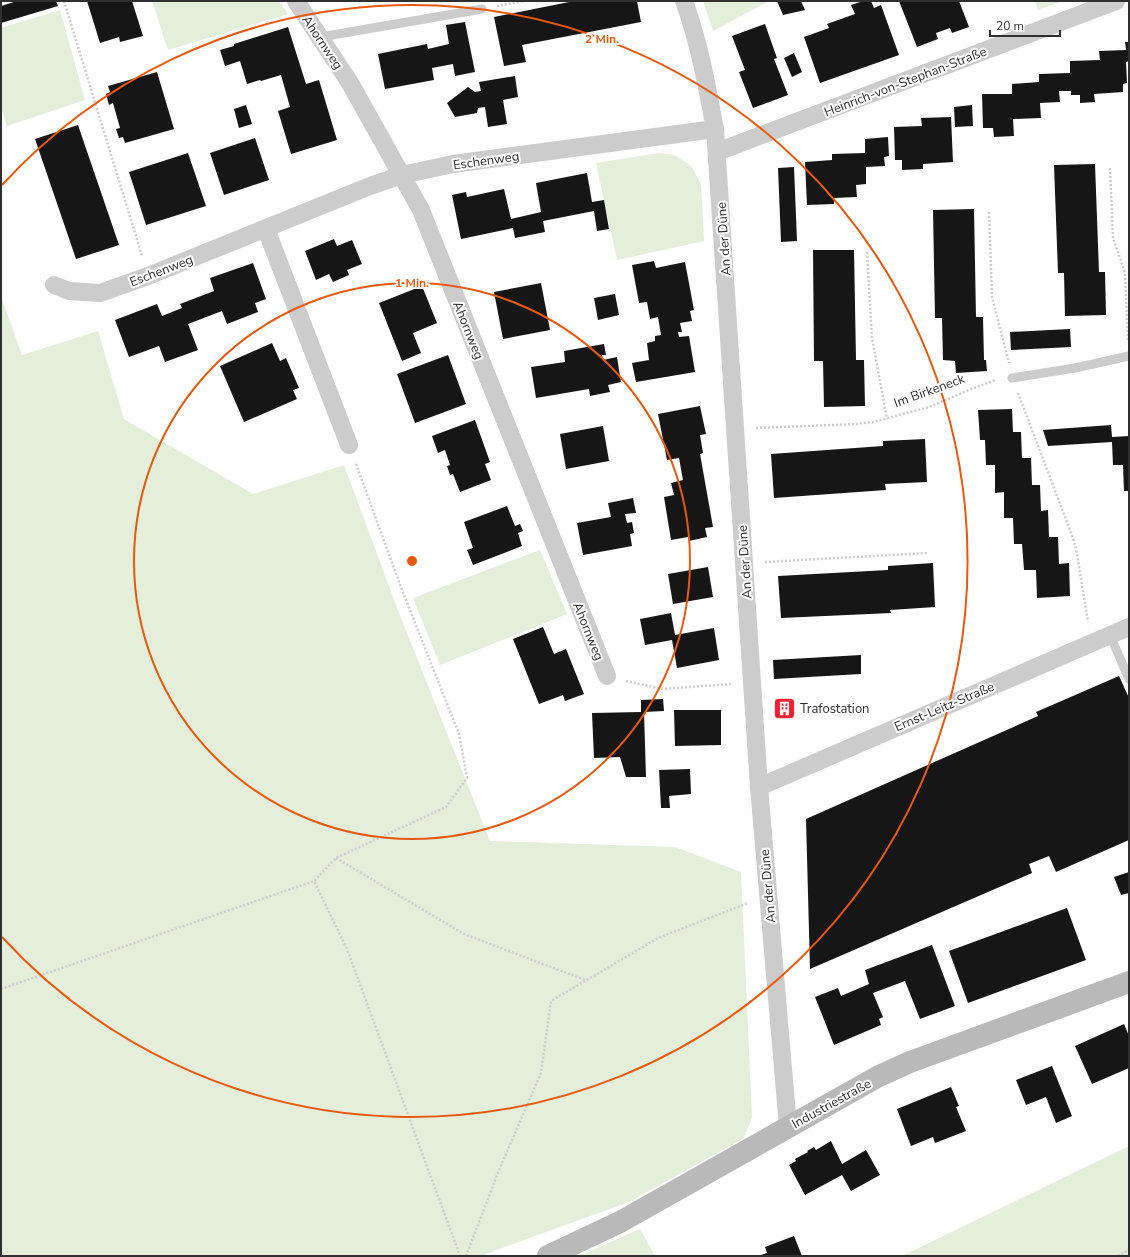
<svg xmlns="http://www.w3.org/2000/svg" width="1130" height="1257" font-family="'Nunito Sans',sans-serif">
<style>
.green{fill:#e5eddb}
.building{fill:#161616}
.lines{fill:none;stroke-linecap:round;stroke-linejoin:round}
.path{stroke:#ccc;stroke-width:2.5;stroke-dasharray:2 2;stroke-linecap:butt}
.lane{stroke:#ccc;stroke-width:9}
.street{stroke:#ccc;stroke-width:18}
.secondary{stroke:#b9b9b9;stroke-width:22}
.ring{fill:none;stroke:#e8590c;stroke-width:2}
.labels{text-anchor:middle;stroke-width:4;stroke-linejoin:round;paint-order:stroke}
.street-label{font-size:13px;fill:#2f2f2f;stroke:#fff}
.poi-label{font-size:13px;fill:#2f2f2f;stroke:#fff;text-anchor:start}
.centre{fill:#e8590c;stroke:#fff;stroke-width:2}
.ring-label{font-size:12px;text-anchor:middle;font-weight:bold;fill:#e8590c;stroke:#fff;stroke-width:4;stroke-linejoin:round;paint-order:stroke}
</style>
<rect width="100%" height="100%" fill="#fff"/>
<!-- green -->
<g class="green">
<polygon points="152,1 279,1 288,14 168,50"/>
<polygon points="703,1 769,1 713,31"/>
<polygon points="1035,1 1062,1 1038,10"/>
<polygon points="60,10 85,100 7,126 1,108 1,28"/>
<polygon points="659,153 675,155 692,167 701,185 704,241 617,260 596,163"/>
<polygon points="1,296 22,355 98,331 124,419 253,494 344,465 399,613 490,841 675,847 741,872 752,1117 744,1138 629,1202 480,1256 1,1256"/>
<polygon points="540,550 567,614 440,665 413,598"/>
<polygon points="1129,1146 1129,1256 902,1256"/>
<polygon points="640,1229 655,1256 579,1256"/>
</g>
<!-- building -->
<g class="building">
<polygon points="17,1 56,1 58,6 1,23 1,6"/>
<polygon points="87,1 132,1 143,36 120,42 119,37 100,43"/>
<polygon points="574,1 637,1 641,22 522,45 526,62 504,66 494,17"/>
<polygon points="777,1 801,1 805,10 783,15"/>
<polygon points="863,1 871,1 874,8 881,5 899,55 820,83 804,37 829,28 827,24 855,14 851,5"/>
<polygon points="899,1 959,1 969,27 952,33 950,28 936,33 938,39 917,47"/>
<polygon points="465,22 475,72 455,76 453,64 432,68 434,80 385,89 378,54 427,44 428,49 449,44 446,25"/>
<polygon points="765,24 777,58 774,59 788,95 753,108 739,72 745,70 732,36"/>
<polygon points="288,27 306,84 319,80 337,140 291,154 278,111 290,107 281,75 261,81 260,80 247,84 240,61 225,66 220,50 234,46 234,44"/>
<polygon points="1125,42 1129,42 1129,61 1126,62 1127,83 1123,84 1123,92 1094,94 1095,102 1080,103 1080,95 1071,95 1071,91 1059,91 1060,102 1040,103 1041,118 1013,119 1014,136 994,137 993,128 983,128 982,94 1012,94 1012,84 1039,82 1039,74 1070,73 1070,61 1100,60 1099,51 1126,50"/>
<polygon points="794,53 802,72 792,77 784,58"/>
<polygon points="157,72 174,129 125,143 123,137 119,138 116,129 120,128 113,103 109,105 106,94 110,92 108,86"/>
<polygon points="515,76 518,97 503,100 507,124 488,127 485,107 478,108 477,113 455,117 447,103 468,87 475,92 481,91 479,82"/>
<polygon points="246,105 252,124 239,128 234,109"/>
<polygon points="972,105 973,126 955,127 954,107"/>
<polygon points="951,117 953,162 923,164 923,169 902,170 902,160 895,160 894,127 922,126 921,118"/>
<polygon points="78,125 119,245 76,259 35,139"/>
<polygon points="888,137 889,156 884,157 885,166 866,167 866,184 856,185 857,197 834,198 834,204 807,205 805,162 832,160 832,154 865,153 865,139"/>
<polygon points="255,138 269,180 224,195 210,153"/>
<polygon points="188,153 206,206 146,225 129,172"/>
<polygon points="1095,164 1099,272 1105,272 1106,315 1065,316 1064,273 1058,273 1054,165"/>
<polygon points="794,167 797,241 781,242 778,168"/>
<polygon points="587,173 592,202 604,200 609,229 597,231 594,211 543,221 545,232 515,238 513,228 461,239 452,195 466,192 467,197 504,189 511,219 541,212 536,183"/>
<polygon points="974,209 976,317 983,317 984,360 986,360 987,371 956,373 955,361 943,360 942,318 935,318 933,210"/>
<polygon points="334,239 337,246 352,240 362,264 347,270 349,275 333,282 329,274 316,280 305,251"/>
<polygon points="813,250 854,250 856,360 864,360 865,406 824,407 823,361 814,361"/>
<polygon points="654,261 656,268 685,262 694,310 690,311 692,321 680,323 682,332 678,332 679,337 689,336 695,372 636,382 632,363 649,360 647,343 655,341 655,336 661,335 658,317 650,319 647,302 639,303 632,265"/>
<polygon points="253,263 266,299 255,303 258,312 227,324 222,311 188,324 198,350 165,362 159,346 129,357 115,320 157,304 162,316 182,308 180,304 214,291 210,278"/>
<polygon points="541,283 550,330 503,339 494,292"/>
<polygon points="422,286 437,323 413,333 421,353 402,361 379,303"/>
<polygon points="615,294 619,315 598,320 594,298"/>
<polygon points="1070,329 1071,347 1011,350 1010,332"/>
<polygon points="272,343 280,361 286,358 299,388 293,390 297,399 244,422 220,366"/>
<polygon points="604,344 606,355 602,355 603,360 617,357 621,382 608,385 610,392 590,396 589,389 536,398 531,367 565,362 564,351"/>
<polygon points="448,355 466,404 415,423 397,374"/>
<polygon points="700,406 706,434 700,435 703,453 700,454 713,527 705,528 707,537 689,541 688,537 671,540 664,497 674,495 671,483 683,480 679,458 667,460 658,414"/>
<polygon points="1012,409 1013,432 1021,432 1022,458 1031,458 1032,485 1040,485 1041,511 1048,510 1049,537 1058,537 1059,564 1069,563 1070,596 1037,598 1036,570 1024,570 1022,544 1014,544 1013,518 1004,518 1004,492 995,493 995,465 986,465 985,440 980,440 978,410"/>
<polygon points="475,420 490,462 485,464 491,480 460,492 453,474 450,475 447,466 450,465 445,450 438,453 432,436"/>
<polygon points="1111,425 1112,437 1129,436 1129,491 1124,491 1123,465 1113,465 1112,442 1048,446 1043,430"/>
<polygon points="603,426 609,461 566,469 560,434"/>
<polygon points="925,439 927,482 885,484 886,490 774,498 771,454 883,446 883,441"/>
<polygon points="633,498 636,513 625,514 627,523 632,522 634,533 630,534 632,546 583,555 577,523 611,517 608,503"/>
<polygon points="507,506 515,526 520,524 523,531 518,533 522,546 473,565 467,550 473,548 464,522"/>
<polygon points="933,563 935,607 890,610 891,613 781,618 778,576 888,570 888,566"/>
<polygon points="708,567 713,597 673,604 668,574"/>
<polygon points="671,613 675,635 714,628 719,660 677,668 672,640 645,645 640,619"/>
<polygon points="543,627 554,654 566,649 584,694 565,701 563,695 539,704 513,639"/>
<polygon points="861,655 861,674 774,679 773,660"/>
<polygon points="1119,676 1129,698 1129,840 1056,872 1049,856 1029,864 1032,873 810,969 806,819 1038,716 1036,712"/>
<polygon points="663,699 664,711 644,712 646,777 626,777 620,757 594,758 592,713 641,712 641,700"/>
<polygon points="779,705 788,705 788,711 779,712"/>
<polygon points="674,710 721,710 721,745 675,746"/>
<polygon points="690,769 691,794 669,796 670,808 661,808 659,770"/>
<polygon points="1129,872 1129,893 1121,895 1114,877"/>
<polygon points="1067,908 1086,960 968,1003 949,951"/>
<polygon points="932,945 955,1006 920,1019 905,981 873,993 883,1017 879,1019 881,1025 834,1045 815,997 838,988 841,996 869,984 865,970"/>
<polygon points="1124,1024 1129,1036 1129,1068 1092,1084 1075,1046"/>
<polygon points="1052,1066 1072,1116 1056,1123 1046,1097 1026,1105 1016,1080"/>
<polygon points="951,1087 959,1106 956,1107 966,1131 935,1143 933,1137 911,1146 897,1109"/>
<polygon points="831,1141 842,1164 866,1150 880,1175 851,1191 842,1175 805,1195 789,1165 796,1161 795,1159 808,1152 807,1151 814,1147 816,1150"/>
<polygon points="794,1236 802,1256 758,1256 767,1253 765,1247"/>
</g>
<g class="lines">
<!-- path -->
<g class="path">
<polyline points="64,1 142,256"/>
<polyline points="497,6 524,1"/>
<polyline points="1110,168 1113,238 1125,273 1128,341"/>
<polyline points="989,212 992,297 1009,363"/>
<polyline points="867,252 872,338 887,419"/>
<polyline points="1018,393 1070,530 1076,548 1088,622"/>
<polyline points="756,428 856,424 873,422 929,407 971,389 996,380"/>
<polyline points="356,464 402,590 459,734 467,778 446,807 336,858 314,881 347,949 460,1256"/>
<polyline points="765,562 927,553"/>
<polyline points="626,681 662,689 732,684"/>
<polyline points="336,858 464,934 585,980"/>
<polyline points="1,989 314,881"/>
<polyline points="466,1256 499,1170 541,1073 551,1001 658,938 748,903"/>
<polyline points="1118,1256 1129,1250"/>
</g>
<!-- lane -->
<g class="lane">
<polyline points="321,37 482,9"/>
<polyline points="1012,378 1075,368 1129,356"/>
<polyline points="1110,635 1129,679"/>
</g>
<!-- street -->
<g class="street">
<polyline points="296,1 350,83 421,210 607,676"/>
<path d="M 684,1 C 699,42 707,86 715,129 L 759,787 L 788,1127"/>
<polyline points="717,152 1116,1"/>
<polyline points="266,229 349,445"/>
<polyline points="54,285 69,291 100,293 148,276 370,186 402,175 453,164 715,129"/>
<polyline points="759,787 1129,627"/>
</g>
<!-- secondary -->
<polyline class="secondary" points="548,1256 620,1222 879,1076 910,1062 1129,982"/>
</g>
<!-- distance rings -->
<g class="ring">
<circle cx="412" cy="561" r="278"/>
<path d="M2 185A556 556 0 1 1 2 937"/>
</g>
<!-- icons -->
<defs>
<symbol id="building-square" viewBox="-11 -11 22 22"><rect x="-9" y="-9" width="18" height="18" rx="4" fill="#f52132" stroke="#fff"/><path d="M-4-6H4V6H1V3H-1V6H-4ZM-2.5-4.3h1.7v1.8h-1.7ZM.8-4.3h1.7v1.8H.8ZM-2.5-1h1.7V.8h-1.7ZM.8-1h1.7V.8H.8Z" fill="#fff"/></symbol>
</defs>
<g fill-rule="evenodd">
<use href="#building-square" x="772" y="696" width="25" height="25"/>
</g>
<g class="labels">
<!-- street labels -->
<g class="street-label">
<text transform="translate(323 42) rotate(56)" y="5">Ahornweg</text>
<text transform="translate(905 81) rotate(-21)" y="5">Heinrich-von-Stephan-Straße</text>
<text transform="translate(486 160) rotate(-8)" y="5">Eschenweg</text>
<text transform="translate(723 239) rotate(-94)" y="5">An der Düne</text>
<text transform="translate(161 270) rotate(-21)" y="5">Eschenweg</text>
<text transform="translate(469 330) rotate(68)" y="5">Ahornweg</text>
<text transform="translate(929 390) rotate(-20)" y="5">Im Birkeneck</text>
<text transform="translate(744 562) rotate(-94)" y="5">An der Düne</text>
<text transform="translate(589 631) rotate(68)" y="5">Ahornweg</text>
<text transform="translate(944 706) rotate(-23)" y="5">Ernst-Leitz-Straße</text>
<text transform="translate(767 886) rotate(-95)" y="5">An der Düne</text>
<text transform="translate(831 1103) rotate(-29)" y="5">Industriestraße</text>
</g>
<!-- poi labels -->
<g class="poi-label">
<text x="800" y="713">Trafostation</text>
</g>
</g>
<circle cx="412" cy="561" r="6" class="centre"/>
<g class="ring-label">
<text x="602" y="43">2 Min.</text>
<text x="412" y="287">1 Min.</text>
</g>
<!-- border -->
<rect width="1130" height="1257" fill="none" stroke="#2f2f2f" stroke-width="4"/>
<!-- scale -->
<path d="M990 30v6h70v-6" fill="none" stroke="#2f2f2f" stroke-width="2"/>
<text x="996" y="30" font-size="12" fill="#2f2f2f" stroke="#ffffff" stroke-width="3" paint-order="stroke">20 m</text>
</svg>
